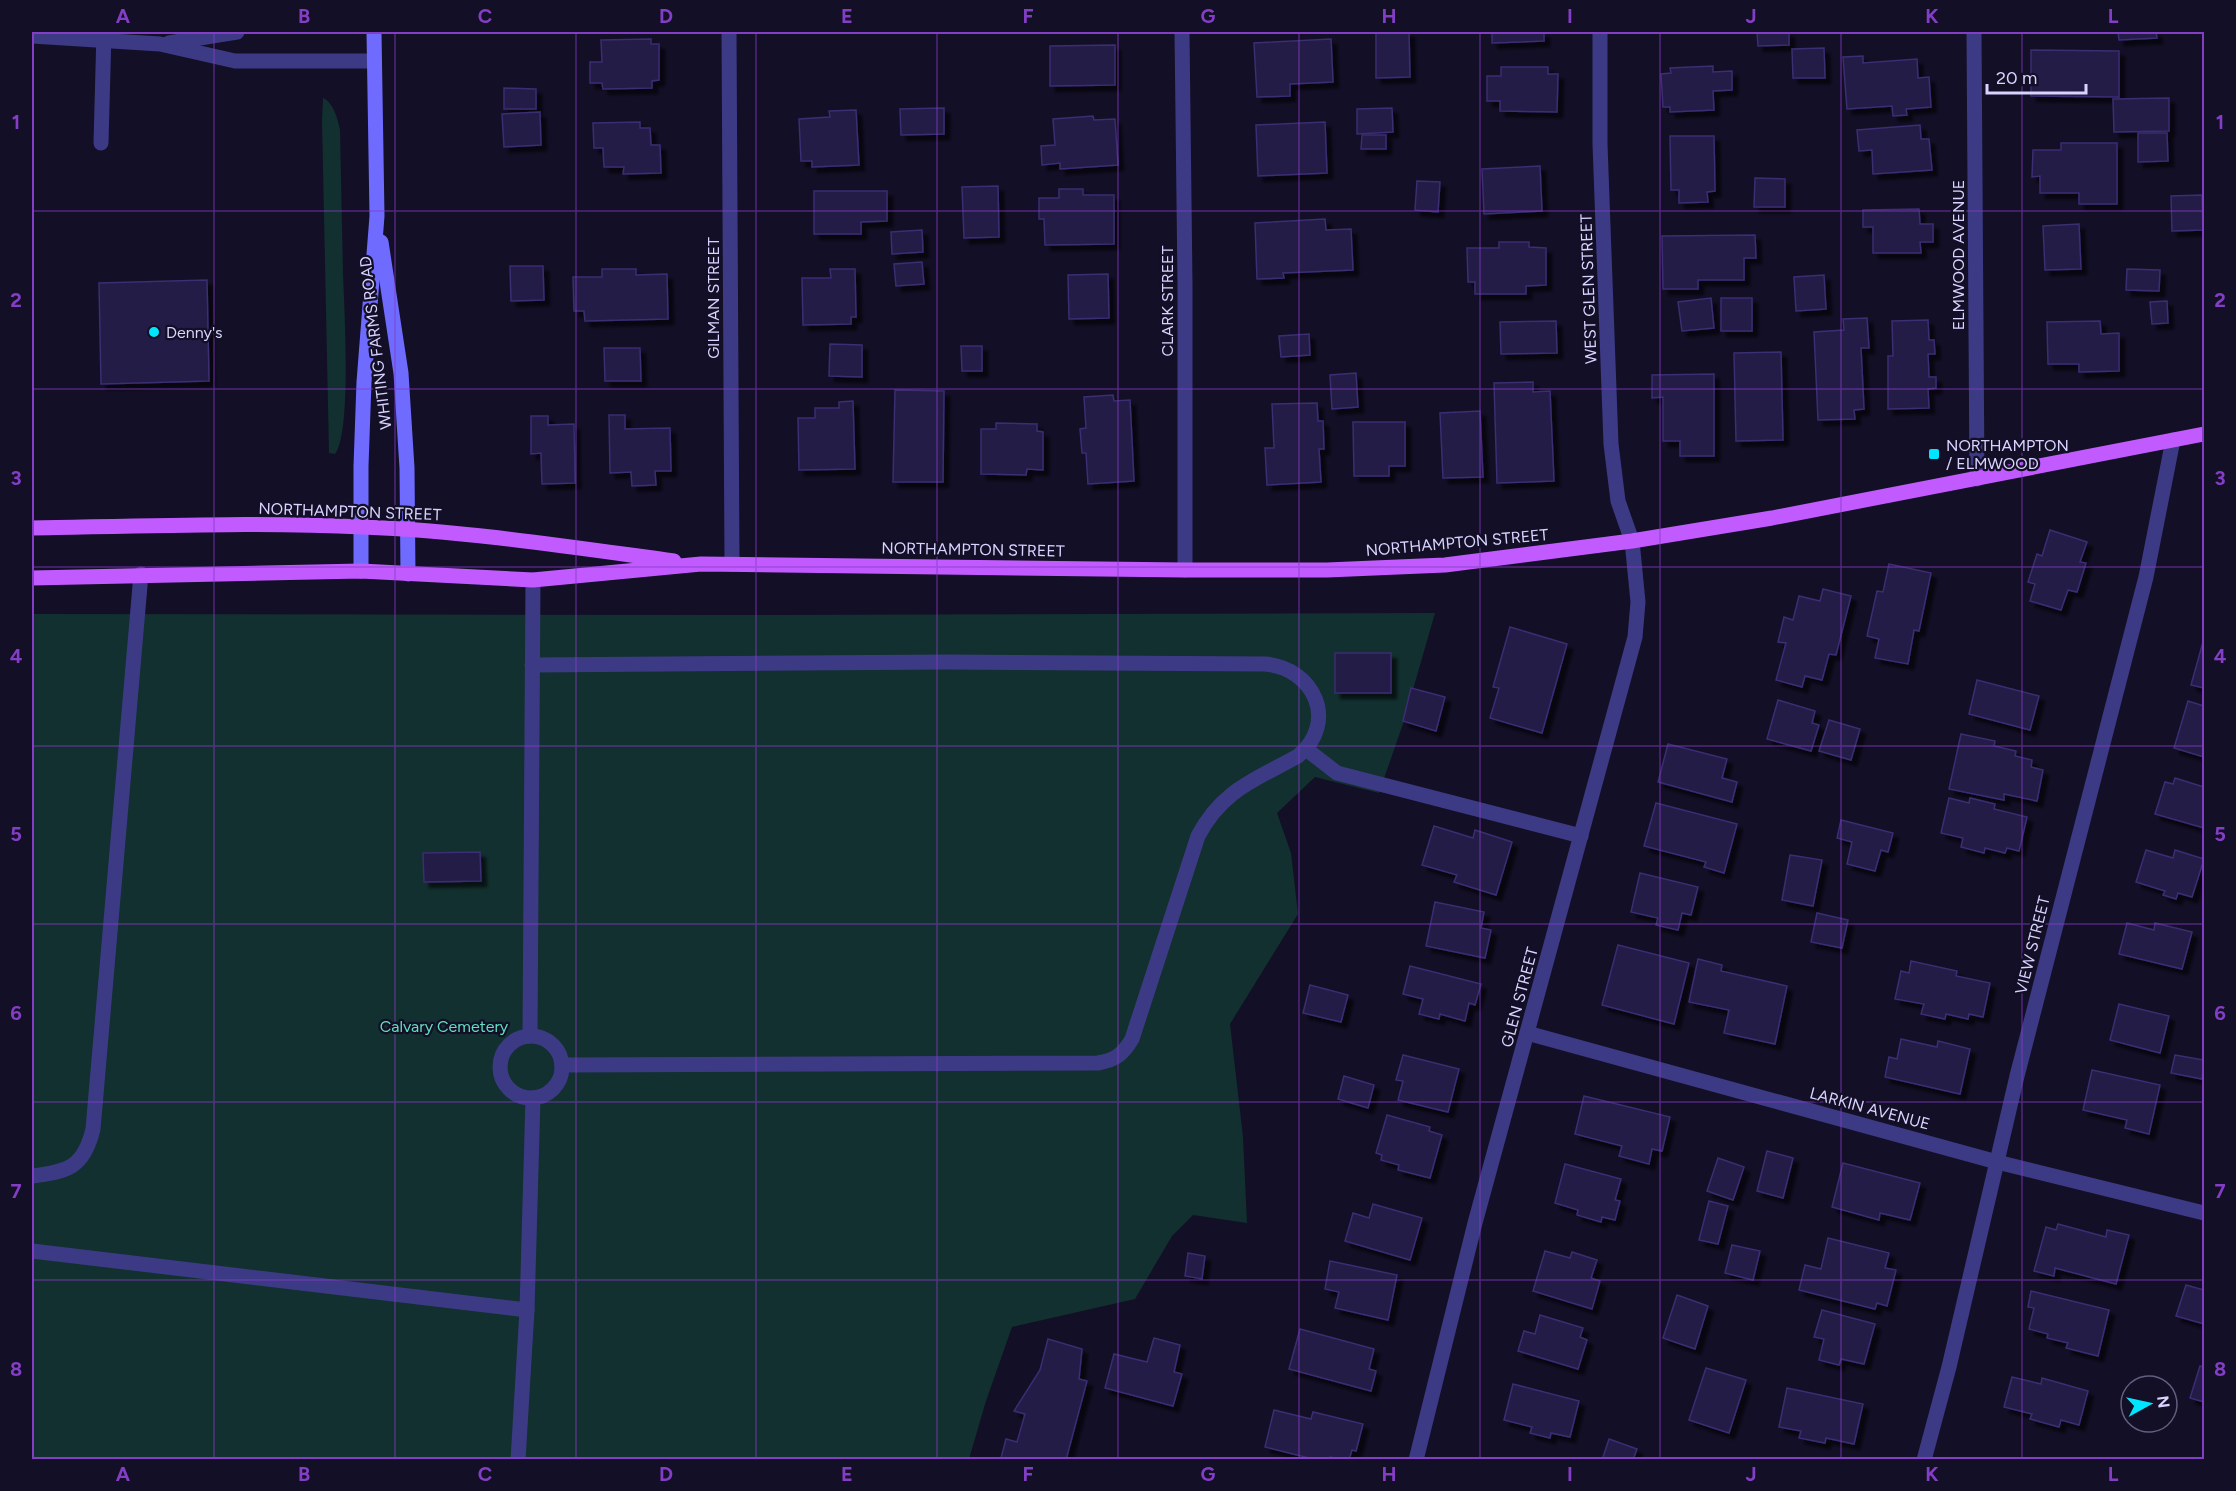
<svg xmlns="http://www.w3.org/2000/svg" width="2236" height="1491" font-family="Figtree,sans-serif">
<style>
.green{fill:#12302f}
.building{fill:#241b47;stroke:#3b2d73;stroke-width:1.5;filter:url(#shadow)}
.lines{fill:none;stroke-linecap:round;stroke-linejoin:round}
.lane{stroke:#3d3a85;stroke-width:15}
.street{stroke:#3d3a85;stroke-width:15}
.secondary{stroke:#6f6bff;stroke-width:15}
.primary{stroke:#c25bff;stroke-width:15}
.grid{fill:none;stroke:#843dc5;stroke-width:1.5;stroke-opacity:0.55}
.poi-dot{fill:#00e5ff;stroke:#130f26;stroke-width:2}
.labels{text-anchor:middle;stroke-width:4.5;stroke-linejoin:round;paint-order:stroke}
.street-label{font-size:16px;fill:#d9d4ff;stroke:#130f26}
.poi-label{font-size:16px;fill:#d9d4ff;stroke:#130f26;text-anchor:start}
.park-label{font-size:16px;fill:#5fe0c0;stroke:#130f26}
.neatline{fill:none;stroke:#843dc5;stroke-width:2}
.grid-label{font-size:20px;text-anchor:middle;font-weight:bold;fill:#843dc5}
</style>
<defs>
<filter id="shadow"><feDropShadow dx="5.5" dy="5.5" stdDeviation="1.5" flood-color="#0009"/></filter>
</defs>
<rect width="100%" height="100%" fill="#130f26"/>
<!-- green -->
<g class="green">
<path d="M 323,98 C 333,102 338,119 340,130 C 341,178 342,225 343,272 C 344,306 352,431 335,454 L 329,453 L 322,121 Z"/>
<polygon points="1435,613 1404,721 1379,793 1315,777 1277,813 1291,853 1298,914 1230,1024 1243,1137 1247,1223 1193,1215 1172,1236 1135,1299 1012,1327 986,1401 969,1459 32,1460 32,614 744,615"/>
</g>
<!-- building -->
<g class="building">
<polygon points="1376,32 1409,32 1410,77 1376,78"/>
<polygon points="1492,32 1544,32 1544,41 1492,43"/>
<polygon points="1757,32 1789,32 1789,45 1758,46"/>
<polygon points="2118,32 2156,32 2157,38 2119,40"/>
<polygon points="651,39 651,44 659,44 659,80 652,81 652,88 603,89 602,83 590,83 590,62 602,62 601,40"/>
<polygon points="1331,39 1333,82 1290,84 1290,96 1257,97 1254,43"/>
<polygon points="1115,45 1115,85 1050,86 1050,46"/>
<polygon points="1824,48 1825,78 1793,78 1792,49"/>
<polygon points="2031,50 2119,51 2119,97 2031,96"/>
<polygon points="1863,56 1863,63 1917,59 1918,78 1929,77 1931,107 1906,109 1907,115 1893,116 1892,106 1847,109 1843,57"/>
<polygon points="1713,66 1713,72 1732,71 1732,90 1713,91 1714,110 1670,112 1670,107 1663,107 1661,74 1671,73 1670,68"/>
<polygon points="1501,67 1548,67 1548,74 1558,74 1557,112 1500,111 1500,101 1487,101 1487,76 1501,76"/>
<polygon points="504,88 536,89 536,109 504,109"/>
<polygon points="2169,98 2169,131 2114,132 2113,99"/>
<polygon points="944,108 944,134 901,135 900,109"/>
<polygon points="1392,108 1393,132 1357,134 1357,109"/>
<polygon points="856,110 859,165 812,167 812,161 801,161 799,119 830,117 829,111"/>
<polygon points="540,112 541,145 504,147 502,114"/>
<polygon points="1093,116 1094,120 1115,119 1118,165 1060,169 1060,163 1042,165 1041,146 1055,145 1053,119"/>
<polygon points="640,122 640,128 650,128 651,145 660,145 661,173 623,174 624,167 604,167 603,148 594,148 593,123"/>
<polygon points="1325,122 1327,173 1258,176 1256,125"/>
<polygon points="1920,125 1921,139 1929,139 1932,170 1873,174 1872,150 1859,151 1857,130"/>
<polygon points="2138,133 2167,133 2168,161 2138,162"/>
<polygon points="1362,135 1386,135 1386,149 1361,149"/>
<polygon points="1670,136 1714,136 1715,191 1707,192 1708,202 1679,203 1679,190 1671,190"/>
<polygon points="2061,143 2117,143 2117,204 2079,204 2079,193 2040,193 2040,176 2032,177 2033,150 2061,150"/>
<polygon points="1540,166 1542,211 1484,214 1482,169"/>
<polygon points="1755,178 1785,179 1785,207 1754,207"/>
<polygon points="1417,181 1440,182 1438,212 1415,210"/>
<polygon points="998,186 999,237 964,238 962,187"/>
<polygon points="1059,189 1083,189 1083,195 1114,195 1114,244 1045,245 1044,219 1039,219 1039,198 1059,198"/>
<polygon points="814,191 887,191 887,221 861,222 861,234 814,234"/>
<polygon points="2202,195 2203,230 2172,231 2171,196"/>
<polygon points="1919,209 1920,224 1933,224 1933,242 1920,242 1921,253 1873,253 1873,227 1863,227 1863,210"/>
<polygon points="1325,219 1326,230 1351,229 1353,270 1283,273 1284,278 1257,279 1255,223"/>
<polygon points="2079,224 2081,269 2045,270 2043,226"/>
<polygon points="922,230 923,252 892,254 891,232"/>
<polygon points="1755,235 1756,258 1744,258 1744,280 1698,280 1698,289 1663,289 1662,236"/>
<polygon points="1499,242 1529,242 1529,247 1546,248 1546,285 1526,286 1526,294 1475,294 1475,282 1468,282 1467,248 1499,248"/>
<polygon points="922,262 924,284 896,286 894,264"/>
<polygon points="510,266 543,266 544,300 511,301"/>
<polygon points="602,269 636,269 636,275 667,274 668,319 585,321 584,311 574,311 573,277 602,277"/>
<polygon points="830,269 855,269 856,317 851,317 851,324 803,325 802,278 831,278"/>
<polygon points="2127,269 2160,270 2159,291 2126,290"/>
<polygon points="1108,274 1109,318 1069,319 1068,275"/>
<polygon points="1824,275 1826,309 1796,311 1794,277"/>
<polygon points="207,280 209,381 101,384 99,283"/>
<polygon points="1711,298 1714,328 1682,331 1678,302"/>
<rect x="1721" y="298" width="31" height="33"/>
<polygon points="2167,301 2168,323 2152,324 2150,302"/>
<polygon points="1867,318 1869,348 1861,348 1864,409 1854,410 1855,419 1818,420 1814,332 1844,330 1843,319"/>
<polygon points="1928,320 1929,340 1934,340 1935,354 1928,354 1929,377 1936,377 1936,388 1928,389 1929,408 1888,409 1888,356 1893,356 1892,321"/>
<polygon points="1556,321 1557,353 1501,354 1500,322"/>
<polygon points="2100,321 2101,334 2119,333 2119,371 2079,372 2079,364 2048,364 2047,322"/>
<polygon points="1309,334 1310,355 1281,357 1279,336"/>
<polygon points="830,344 862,345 862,377 829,376"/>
<polygon points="961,346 982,346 982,371 962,371"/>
<polygon points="604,348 640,348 641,381 605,381"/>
<polygon points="1781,352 1783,440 1736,441 1734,353"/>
<polygon points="1356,373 1358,407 1332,409 1330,375"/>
<polygon points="1714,374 1714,456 1680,456 1680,441 1663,441 1663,397 1652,398 1652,375"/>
<polygon points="1533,382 1533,392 1550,391 1554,481 1497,483 1494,383"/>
<polygon points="895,390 944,391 943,482 893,482"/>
<polygon points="1113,395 1114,401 1130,400 1134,481 1088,484 1086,453 1082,453 1080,429 1086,428 1084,397"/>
<polygon points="853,401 855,469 799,470 798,418 815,418 815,408 839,408 839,402"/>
<polygon points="1317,403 1318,421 1323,421 1324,449 1319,449 1321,482 1267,485 1265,448 1274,448 1272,404"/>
<polygon points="1480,411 1483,477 1443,478 1440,413"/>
<polygon points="609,415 625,415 625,429 670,428 671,471 655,471 656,485 632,486 631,472 610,473"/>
<polygon points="531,416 548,416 548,425 574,424 575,483 542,484 541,453 531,454"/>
<polygon points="1353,422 1405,422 1405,466 1389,466 1389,476 1354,476"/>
<polygon points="996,423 1037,424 1037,431 1043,432 1043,470 1027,469 1026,475 981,474 981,429 996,429"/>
<polygon points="2050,530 2087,542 2080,562 2086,563 2077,592 2068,590 2061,610 2030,601 2035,584 2028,582 2037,554 2042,556"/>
<polygon points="1889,564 1931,573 1919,631 1914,630 1908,664 1875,658 1879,639 1867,636 1877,591 1883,592"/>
<polygon points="1823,589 1851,596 1836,655 1829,654 1822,680 1805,676 1802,687 1776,680 1786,643 1778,642 1784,617 1793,620 1799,596 1820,601"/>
<polygon points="1510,627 1567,644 1542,733 1490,718 1499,688 1493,687"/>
<polygon points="2203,642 2204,642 2204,688 2191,685"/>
<rect x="1335" y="653" width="56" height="40"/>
<polygon points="1977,680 2039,696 2030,730 1969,714"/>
<polygon points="1411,688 1445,697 1436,731 1403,721"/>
<polygon points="1778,700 1815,711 1812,723 1819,725 1811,751 1767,739"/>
<polygon points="2188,701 2204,706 2204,757 2174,748"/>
<polygon points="1829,720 1860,729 1851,760 1819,751"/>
<polygon points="1961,734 1995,741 1994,746 2016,751 2015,756 2032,760 2031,767 2043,770 2037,801 2004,794 2004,800 1949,789"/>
<polygon points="1668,744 1727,759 1722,778 1737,782 1732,802 1658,782"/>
<polygon points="2175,778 2204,787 2204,828 2155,814 2165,782 2173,784"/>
<polygon points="1949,798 1969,803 1970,798 1995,804 1994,809 2027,817 2019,851 2007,848 2005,853 1985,848 1984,853 1961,847 1963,838 1941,833"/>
<polygon points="1656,803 1737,824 1724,873 1704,867 1706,862 1644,846"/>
<polygon points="1841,820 1893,833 1888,852 1881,850 1875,871 1847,864 1852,842 1837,838"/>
<polygon points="1434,826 1473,838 1475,830 1512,842 1496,895 1454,882 1457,875 1422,865"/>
<polygon points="2146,850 2173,858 2175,850 2204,859 2192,897 2178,893 2176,899 2163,895 2165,891 2136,882"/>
<polygon points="480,852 481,881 424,882 423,853"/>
<polygon points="1790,855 1822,860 1813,906 1782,900"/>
<polygon points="1640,873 1698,887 1691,915 1682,913 1678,930 1656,925 1658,918 1631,912"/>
<polygon points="1435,902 1484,912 1481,928 1491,930 1485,958 1426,946"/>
<polygon points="1817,913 1848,920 1842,948 1811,942"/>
<polygon points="2127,923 2154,930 2155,923 2192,932 2182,969 2119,954"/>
<polygon points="1618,945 1689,963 1674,1024 1602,1005"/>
<polygon points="1698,959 1722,965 1721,971 1787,986 1775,1044 1724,1033 1729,1010 1689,1002"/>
<polygon points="1911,961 1957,971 1956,976 1990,983 1983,1017 1969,1014 1968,1019 1946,1014 1945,1019 1921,1014 1924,1004 1895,999 1901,971 1909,973"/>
<polygon points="1410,966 1481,984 1475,1005 1469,1003 1465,1021 1440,1014 1439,1019 1419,1014 1423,999 1403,994"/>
<polygon points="1310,985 1348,995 1341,1022 1303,1013"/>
<polygon points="2119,1004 2169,1016 2160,1053 2110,1040"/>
<polygon points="1901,1039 1937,1047 1938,1041 1970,1049 1960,1094 1885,1077 1889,1057 1897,1059"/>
<polygon points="1403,1055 1459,1069 1448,1112 1398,1100 1403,1081 1396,1080"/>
<polygon points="2175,1055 2204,1060 2202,1079 2171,1073"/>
<polygon points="2092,1070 2160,1085 2149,1134 2125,1128 2127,1120 2083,1110"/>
<polygon points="1344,1076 1374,1085 1368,1108 1338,1099"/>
<polygon points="1584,1096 1670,1117 1662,1151 1652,1149 1649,1164 1619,1156 1622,1146 1575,1134"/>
<polygon points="1387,1115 1430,1127 1429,1131 1442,1135 1430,1178 1398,1170 1399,1165 1381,1160 1382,1155 1376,1153"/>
<polygon points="1767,1151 1793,1158 1783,1198 1757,1191"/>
<polygon points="1718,1158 1744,1167 1733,1200 1707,1191"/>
<polygon points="1843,1163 1920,1183 1910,1220 1880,1213 1879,1220 1832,1207"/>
<polygon points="1565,1164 1621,1179 1615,1200 1620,1201 1615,1220 1602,1217 1601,1222 1577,1215 1578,1210 1555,1203"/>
<polygon points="1709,1201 1728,1206 1718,1244 1699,1240"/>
<polygon points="1373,1204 1422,1218 1410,1260 1345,1241 1353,1213 1369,1218"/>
<polygon points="2058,1224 2106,1237 2107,1230 2129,1235 2116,1284 2055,1268 2054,1276 2034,1271 2046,1227 2056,1230"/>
<polygon points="1828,1238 1889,1253 1885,1268 1896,1270 1887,1306 1877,1303 1875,1309 1799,1290 1805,1265 1821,1269"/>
<polygon points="1732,1245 1760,1251 1753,1280 1725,1273"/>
<polygon points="1545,1251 1570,1258 1572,1252 1597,1260 1591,1278 1600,1281 1592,1309 1533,1291"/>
<polygon points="1188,1253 1205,1256 1202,1279 1185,1276"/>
<polygon points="1330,1261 1397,1275 1388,1320 1335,1308 1339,1292 1325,1289"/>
<polygon points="2186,1285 2204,1290 2204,1324 2176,1316"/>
<polygon points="2031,1291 2109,1310 2098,1356 2066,1348 2068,1343 2047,1338 2048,1334 2029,1329 2034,1308 2028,1307"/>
<polygon points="1677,1295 1708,1306 1695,1349 1663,1338"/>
<polygon points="1822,1310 1875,1324 1864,1364 1841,1359 1839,1365 1819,1360 1824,1339 1814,1337"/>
<polygon points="1540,1315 1583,1328 1580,1337 1587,1340 1578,1369 1518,1351 1524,1331 1535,1334"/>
<polygon points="1300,1329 1374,1349 1369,1369 1376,1371 1371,1391 1289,1369"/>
<polygon points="1154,1338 1180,1345 1174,1372 1182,1374 1173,1406 1105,1388 1114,1354 1147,1362"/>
<polygon points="1048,1339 1082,1349 1079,1379 1087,1381 1066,1460 1001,1458 1006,1439 1017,1442 1025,1414 1014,1411 1040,1370"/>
<polygon points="2200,1366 2204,1367 2204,1402 2190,1398"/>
<polygon points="1706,1368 1746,1380 1729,1433 1689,1420"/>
<polygon points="2012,1377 2041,1384 2042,1378 2088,1391 2079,1425 2061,1420 2059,1427 2030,1419 2032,1414 2004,1407"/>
<polygon points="1513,1384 1579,1401 1570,1437 1551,1433 1550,1438 1530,1433 1532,1427 1504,1420"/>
<polygon points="1787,1388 1863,1404 1854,1444 1826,1438 1825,1443 1799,1438 1801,1431 1779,1427"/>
<polygon points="1274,1410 1311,1419 1313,1412 1363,1424 1356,1451 1352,1450 1349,1460 1330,1457 1329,1460 1317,1460 1265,1447"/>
<polygon points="1609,1439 1637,1449 1633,1460 1602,1460"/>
</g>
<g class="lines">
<!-- lane -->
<g class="lane">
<polyline points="32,36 160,44 235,61 374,61"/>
<polyline points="169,43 237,32"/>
<polyline points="101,143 104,32"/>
<path d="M 532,665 L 947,662 L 1265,664 C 1314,668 1339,722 1298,756 C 1255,780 1222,790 1198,836 L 1132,1039 C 1123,1054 1116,1060 1098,1063 L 562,1065"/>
<polyline points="1306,749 1337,773 1581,836"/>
<polyline points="530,1036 533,580"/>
<circle cx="531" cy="1067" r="31"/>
<path d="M 32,1176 C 68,1172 84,1167 93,1129 L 141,574"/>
<polyline points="32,1251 527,1310"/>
<polyline points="518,1460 527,1310 533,1098"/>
</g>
<!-- street -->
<g class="street">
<polyline points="729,32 732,564"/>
<polyline points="1182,32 1185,284 1185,570"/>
<polyline points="1974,32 1977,479"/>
<polyline points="1527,1033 1997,1162 2204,1213"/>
<polyline points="1416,1460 1475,1223 1635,637 1638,602 1632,541 1618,501 1611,444 1600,144 1600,32"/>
<polyline points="1924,1460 1949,1367 2017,1076 2146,577 2173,440"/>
</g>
<!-- secondary -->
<g class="secondary">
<polyline points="381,242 401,373 407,468 408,574"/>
<polyline points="361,571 361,466 364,382 377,216 374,32"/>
</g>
<!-- primary -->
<g class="primary">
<path d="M 32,528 C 142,526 253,522 363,527 C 467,531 571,547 674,561"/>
<polyline points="32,578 361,571 533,580 701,564 1185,570 1327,570 1445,565 1632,541 1772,518 2204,434"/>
</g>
</g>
<!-- grid -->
<path class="grid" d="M 214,32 L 214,1460M 395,32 L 395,1460M 576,32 L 576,1460M 756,32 L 756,1460M 937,32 L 937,1460M 1118,32 L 1118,1460M 1299,32 L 1299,1460M 1480,32 L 1480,1460M 1660,32 L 1660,1460M 1841,32 L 1841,1460M 2022,32 L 2022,1460M 32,211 L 2204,211M 32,389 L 2204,389M 32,567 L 2204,567M 32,746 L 2204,746M 32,924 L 2204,924M 32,1102 L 2204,1102M 32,1280 L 2204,1280"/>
<!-- markers -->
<g class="poi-dot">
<circle cx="154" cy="332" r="6"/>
<rect x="1928" y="448" width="12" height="12" rx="3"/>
</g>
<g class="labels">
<!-- street labels -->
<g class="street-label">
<text transform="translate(1958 255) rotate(-90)" y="6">ELMWOOD AVENUE</text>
<text transform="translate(1588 289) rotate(-92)" y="6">WEST GLEN STREET</text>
<text transform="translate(713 298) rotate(-90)" y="6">GILMAN STREET</text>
<text transform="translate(1167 301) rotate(-90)" y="6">CLARK STREET</text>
<text transform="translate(375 343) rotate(-97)" y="6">WHITING FARMS ROAD</text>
<text transform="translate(350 511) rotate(2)" y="6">NORTHAMPTON STREET</text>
<text transform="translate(1457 542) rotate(-5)" y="6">NORTHAMPTON STREET</text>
<text transform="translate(973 549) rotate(1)" y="6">NORTHAMPTON STREET</text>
<text transform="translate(2032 945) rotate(-76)" y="6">VIEW STREET</text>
<text transform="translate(1519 997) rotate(-75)" y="6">GLEN STREET</text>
<text transform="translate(1870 1108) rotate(15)" y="6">LARKIN AVENUE</text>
</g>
<!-- poi labels -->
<g class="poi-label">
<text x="166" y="338">Denny's</text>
<text x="1946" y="451">NORTHAMPTON<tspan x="1946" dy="18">/ ELMWOOD</tspan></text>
</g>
<!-- park labels -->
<g class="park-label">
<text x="444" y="1032">Calvary Cemetery</text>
</g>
</g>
<!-- border -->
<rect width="2236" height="1491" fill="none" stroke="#130f26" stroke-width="66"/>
<!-- north arrow -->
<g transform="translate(2149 1404) rotate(82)"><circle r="28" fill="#130f26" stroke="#625e7d" stroke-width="1.5"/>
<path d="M0-4.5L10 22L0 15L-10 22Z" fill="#00e5ff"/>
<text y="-9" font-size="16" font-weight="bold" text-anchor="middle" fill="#d9d4ff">N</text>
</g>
<!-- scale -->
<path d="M1987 84v9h99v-9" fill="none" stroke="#d9d4ff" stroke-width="3"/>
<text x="1996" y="84" font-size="18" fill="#d9d4ff" stroke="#130f26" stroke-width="4.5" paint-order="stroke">20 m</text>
<rect x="33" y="33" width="2170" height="1425" class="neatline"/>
<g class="grid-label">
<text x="123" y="23">A</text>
<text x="304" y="23">B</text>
<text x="485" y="23">C</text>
<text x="666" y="23">D</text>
<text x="847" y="23">E</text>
<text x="1028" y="23">F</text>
<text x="1208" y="23">G</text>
<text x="1389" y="23">H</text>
<text x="1570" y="23">I</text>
<text x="1751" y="23">J</text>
<text x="1932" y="23">K</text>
<text x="2113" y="23">L</text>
<text x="16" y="129">1</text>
<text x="2220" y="129">1</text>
<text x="16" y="307">2</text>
<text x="2220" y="307">2</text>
<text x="16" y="485">3</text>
<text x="2220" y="485">3</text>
<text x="16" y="663">4</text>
<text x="2220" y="663">4</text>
<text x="16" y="841">5</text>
<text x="2220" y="841">5</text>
<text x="16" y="1020">6</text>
<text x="2220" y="1020">6</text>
<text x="16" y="1198">7</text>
<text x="2220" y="1198">7</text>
<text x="16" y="1376">8</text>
<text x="2220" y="1376">8</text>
<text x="123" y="1481">A</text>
<text x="304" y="1481">B</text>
<text x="485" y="1481">C</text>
<text x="666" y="1481">D</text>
<text x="847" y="1481">E</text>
<text x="1028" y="1481">F</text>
<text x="1208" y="1481">G</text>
<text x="1389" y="1481">H</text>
<text x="1570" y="1481">I</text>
<text x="1751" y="1481">J</text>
<text x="1932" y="1481">K</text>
<text x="2113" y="1481">L</text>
</g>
</svg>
